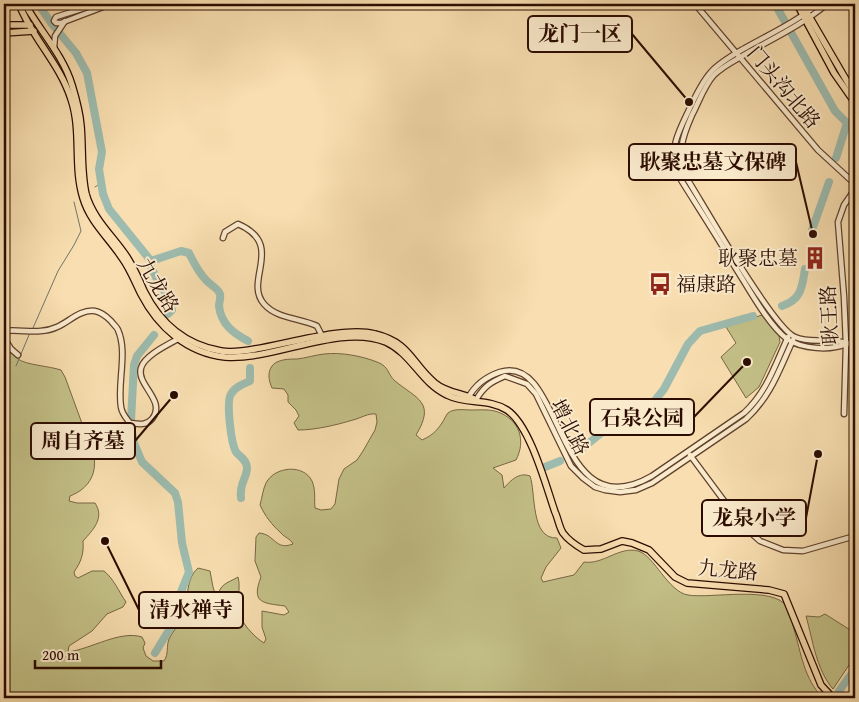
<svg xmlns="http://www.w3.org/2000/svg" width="859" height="702" font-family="'Gentium Book Plus','Noto Serif SC',serif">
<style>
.green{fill:#c3c087;stroke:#786644}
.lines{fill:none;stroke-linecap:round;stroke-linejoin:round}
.stream{stroke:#707669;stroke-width:1}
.river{stroke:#9dbcaf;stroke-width:8}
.minor-casing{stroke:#5f402c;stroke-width:7}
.major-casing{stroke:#2c0c00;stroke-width:8}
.minor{stroke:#faeacc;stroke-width:4.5}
.major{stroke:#f8deb0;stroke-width:5.5}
.labels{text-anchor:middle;stroke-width:4;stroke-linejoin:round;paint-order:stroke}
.street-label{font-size:20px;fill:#2c0c00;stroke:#faeacc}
.poi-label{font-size:20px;fill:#2c0c00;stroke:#faeacc;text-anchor:end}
.leader{fill:none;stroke:#2c0c00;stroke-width:2}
.callout-dot{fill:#2c0c00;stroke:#faeacc;stroke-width:2}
.callout{fill:#faeacc;stroke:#2c0c00;stroke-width:2}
.callout-label{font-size:21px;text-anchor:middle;font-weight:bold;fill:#2c0c00}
</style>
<rect width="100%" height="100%" fill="#f8deb0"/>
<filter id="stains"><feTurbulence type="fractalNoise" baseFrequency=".004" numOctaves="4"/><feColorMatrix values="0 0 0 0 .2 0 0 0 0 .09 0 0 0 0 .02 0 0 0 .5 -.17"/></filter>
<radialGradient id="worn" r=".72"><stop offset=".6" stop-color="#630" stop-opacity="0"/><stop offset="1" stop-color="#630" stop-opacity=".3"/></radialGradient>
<!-- green -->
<g class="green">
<polygon points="762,315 779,336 780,342 759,387 746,398 721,357 736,343 726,327"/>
<path d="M 4,344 C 8,349 13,355 18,359 C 26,365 49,366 61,370 L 65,377 L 94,456 C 97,475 88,489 70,496 L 69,501 L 77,503 L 95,503 C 105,518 93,530 83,541 C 84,554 81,562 74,572 L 75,576 L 78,578 L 92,571 L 104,571 C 114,579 119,592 126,602 L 123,607 L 107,614 L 92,631 L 69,646 L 68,652 C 91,649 120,630 142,637 L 145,643 L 143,648 L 146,656 L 153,661 L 164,661 C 169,654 166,647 169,639 C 174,629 182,622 185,612 C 188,597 186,578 198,568 L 210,571 L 213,587 L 215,593 L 219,592 C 222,583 230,582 238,577 C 241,588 237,598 238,609 C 240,622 254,637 264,643 L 266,639 L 262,627 L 262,611 L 284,615 L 289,612 L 285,606 C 262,603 251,603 261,577 L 255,561 L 256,537 L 259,533 C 275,534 275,551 293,544 C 290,538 285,538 281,533 C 272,525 265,516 260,505 C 262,498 263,489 266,483 C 275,466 304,464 312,481 C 316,490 314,500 315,508 L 321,510 L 331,509 L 335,504 L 339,479 L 344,469 L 357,460 L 363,451 L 375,430 L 377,422 L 376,414 C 368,413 361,418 353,420 C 336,425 316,430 298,430 L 294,423 L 299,416 L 296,410 L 288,402 L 288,395 L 284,389 L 272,388 C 269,381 267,373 272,366 C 277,359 290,359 297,359 C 306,358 315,355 324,354 C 341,352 362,356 377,362 C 390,367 387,374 395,381 C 417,399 436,402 416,435 L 422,440 C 431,436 436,432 442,423 C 444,420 446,415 448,413 C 454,408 465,410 471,410 C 480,410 490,409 498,412 C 520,420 526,441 516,460 L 493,468 L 502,475 L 504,488 C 511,480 519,472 530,476 C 536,492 530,539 557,538 L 561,548 L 546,567 L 541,578 L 543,582 L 574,575 L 584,562 C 603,565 619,546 638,551 C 654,555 668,592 688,595 C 710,599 774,585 787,607 C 791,614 792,622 794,629 C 801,653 804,679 823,698 L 4,698 Z"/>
<path d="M 825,614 L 855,633 L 855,656 L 833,689 C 816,669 813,641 806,616 L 819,617 Z"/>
</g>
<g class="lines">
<!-- stream -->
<g class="stream">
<polyline points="95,187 101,183"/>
<polyline points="33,328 58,271 74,245 81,231 74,202"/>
<polyline points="16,366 29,335"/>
</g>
<!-- river -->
<g class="river">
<polyline points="38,4 52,24 76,53 87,73 102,152 99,169 103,194 109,209 151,261 151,267 172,310 168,314"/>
<polyline points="775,4 835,111 855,131"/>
<polyline points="836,158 847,123"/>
<polyline points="812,230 829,182"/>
<path d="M 151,261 L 181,251 L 189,253 C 194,263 198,272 206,280 C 210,285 218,288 220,294 C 221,298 219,302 219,306 C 221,324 233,333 248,341"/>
<path d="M 782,306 C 802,299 802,287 805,269"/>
<polyline points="131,420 134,365 137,356 154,335"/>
<polyline points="131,427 134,443 142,462 175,493 178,502 182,543 189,572 181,592 180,612 155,653"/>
<polyline points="584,447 611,425 635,417 649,408 664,389 688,344 700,331 753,316"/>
<polyline points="545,467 560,461"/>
<path d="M 241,498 C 239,483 247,478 247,468 C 247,460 240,457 236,452 C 231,443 226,402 231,394 C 235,387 243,384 250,381 L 250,368"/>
<polyline points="839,691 855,669"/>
</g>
<defs>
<g id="minor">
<polyline points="97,4 56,17 54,21 56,23 61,23 111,4"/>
<polyline points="695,4 818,150 855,184"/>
<path d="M 818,4 C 796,22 770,34 745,48 C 733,55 720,62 711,72 C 701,83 694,99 688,112 C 675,139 671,146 678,175 C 697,206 717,236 735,267 C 748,287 768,325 787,339 C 802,349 830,351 846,344"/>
<path d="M 827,4 C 803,24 776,37 749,52 C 738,59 724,65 714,75 C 704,86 699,102 692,115 C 681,140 678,151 686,177 C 703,204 773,328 795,337 C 809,343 822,339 837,341 C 843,342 848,344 855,344"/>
<polyline points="54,48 55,36 65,21"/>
<path d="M 223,238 L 225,232 L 238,224 C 286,245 243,280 264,304 C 277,319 300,318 317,326 L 322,336"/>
<path d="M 4,331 C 22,329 40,335 57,327 C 69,322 80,309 95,311 C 101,312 107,317 111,321 C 113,324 117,327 118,330 C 128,352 117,384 121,407 C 122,414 126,418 130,423 C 138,424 146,426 152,419 C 167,401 136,385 141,368 C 144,356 167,345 178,339"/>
<polyline points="4,338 11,349 18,355"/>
<path d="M 468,398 C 475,385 485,377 500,372 C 565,352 553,533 652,476 L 744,413 C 767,392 775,365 788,337"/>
<path d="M 476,400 C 484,386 491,382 505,376 L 527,384 L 536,394 L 571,466 L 583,478 L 595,487 L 605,490 L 620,492 L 636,490 L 652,483 L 746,419 C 771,396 779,370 793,340"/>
<polyline points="844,414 846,344 844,297 838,222 844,205 855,189"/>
<polyline points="690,455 742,525 760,541 783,550 803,551 855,536"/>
</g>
<g id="major">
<path d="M 19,4 C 32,38 60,64 71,99 C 82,131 73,166 83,198 C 90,222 109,238 122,258 C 130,269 135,282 141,294 C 158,327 187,353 225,357 C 274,361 339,323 386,342 C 412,354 421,383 447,395 C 467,405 488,398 507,410 C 530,425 546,486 555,512 C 558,518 559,527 563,533 C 568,540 577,546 584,550 L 601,549 L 622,541 L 632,543 L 649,550 L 675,577 L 687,583 L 769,590 L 784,594 L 821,685 L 833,698"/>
<path d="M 25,4 C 40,31 63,55 72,85 C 76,98 80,113 81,126 C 83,149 81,172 86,194 C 93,219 113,236 127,257 C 134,268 139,279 144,291 C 160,323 186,345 221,351 C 232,353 244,351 255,349 C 287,344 346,326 375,334 C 411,343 411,363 435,383 C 447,393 463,393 476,400"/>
<polyline points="797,4 834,73 855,103"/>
<polyline points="802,4 855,95"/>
<polyline points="4,25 30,25"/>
<polyline points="4,33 34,31"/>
</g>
</defs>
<!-- minor casing -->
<use href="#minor" class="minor-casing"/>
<!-- major casing -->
<use href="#major" class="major-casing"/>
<!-- minor -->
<use href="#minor" class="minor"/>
<!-- major -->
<use href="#major" class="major"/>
</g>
<!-- icons -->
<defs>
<symbol id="building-bare" viewBox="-9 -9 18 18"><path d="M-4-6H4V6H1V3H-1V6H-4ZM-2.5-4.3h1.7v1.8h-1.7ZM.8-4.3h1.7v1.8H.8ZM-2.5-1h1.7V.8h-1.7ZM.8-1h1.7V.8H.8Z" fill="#8f2418" stroke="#faeacc" stroke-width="2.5" paint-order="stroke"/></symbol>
<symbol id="bus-bare" viewBox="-9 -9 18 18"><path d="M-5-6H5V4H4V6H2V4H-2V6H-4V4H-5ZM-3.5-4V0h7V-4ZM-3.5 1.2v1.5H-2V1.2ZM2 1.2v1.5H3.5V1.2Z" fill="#8f2418" stroke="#faeacc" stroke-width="2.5" paint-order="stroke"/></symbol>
</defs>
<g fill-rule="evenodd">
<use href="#building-bare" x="799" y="242" width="32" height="32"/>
<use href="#bus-bare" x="644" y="268" width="32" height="32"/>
</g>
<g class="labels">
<!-- street labels -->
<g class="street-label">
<text transform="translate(784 87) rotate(50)" y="7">门头沟北路</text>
<text transform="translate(158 285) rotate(59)" y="7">九龙路</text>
<text transform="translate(829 315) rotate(-93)" y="7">耿王路</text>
<text transform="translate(570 427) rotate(63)" y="7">增北路</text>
<text transform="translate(728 570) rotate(5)" y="7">九龙路</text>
</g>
<!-- poi labels -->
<g class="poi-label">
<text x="798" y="265">耿聚忠墓</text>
<text x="676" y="291" text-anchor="start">福康路</text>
</g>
</g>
<!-- callouts -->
<path class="leader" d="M689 102L632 34M813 234L796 162M747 362L694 417M174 395L135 441M818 454L806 518M105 541L139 610"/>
<g class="callout-dot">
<circle cx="689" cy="102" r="5"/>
<circle cx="813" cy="234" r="5"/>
<circle cx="747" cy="362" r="5"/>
<circle cx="174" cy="395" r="5"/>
<circle cx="818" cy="454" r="5"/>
<circle cx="105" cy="541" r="5"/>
</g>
<g class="callout">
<rect x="528" y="16" width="104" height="36" rx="5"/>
<rect x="629" y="144" width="167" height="36" rx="5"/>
<rect x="590" y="399" width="104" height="36" rx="5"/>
<rect x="31" y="423" width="104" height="36" rx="5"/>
<rect x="702" y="500" width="104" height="36" rx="5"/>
<rect x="139" y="592" width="104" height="36" rx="5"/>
</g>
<g class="callout-label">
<text x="580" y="41">龙门一区</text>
<text x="713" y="169">耿聚忠墓文保碑</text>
<text x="642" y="425">石泉公园</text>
<text x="83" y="448">周自齐墓</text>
<text x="754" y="525">龙泉小学</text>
<text x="191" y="617">清水禅寺</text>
</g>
<!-- margin -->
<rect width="859" height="702" fill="none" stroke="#f8deb0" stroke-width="20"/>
<rect x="5" y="5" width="849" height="692" fill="none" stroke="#2c0c00" stroke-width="2.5"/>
<rect x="10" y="10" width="839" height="682" fill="none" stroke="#2c0c00"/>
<!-- scale -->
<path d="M35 660v8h126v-8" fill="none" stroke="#2c0c00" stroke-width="2.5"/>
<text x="42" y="660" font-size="15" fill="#2c0c00" stroke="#faeacc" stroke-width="4" paint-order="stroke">200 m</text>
<rect width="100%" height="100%" filter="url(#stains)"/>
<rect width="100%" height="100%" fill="url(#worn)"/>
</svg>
